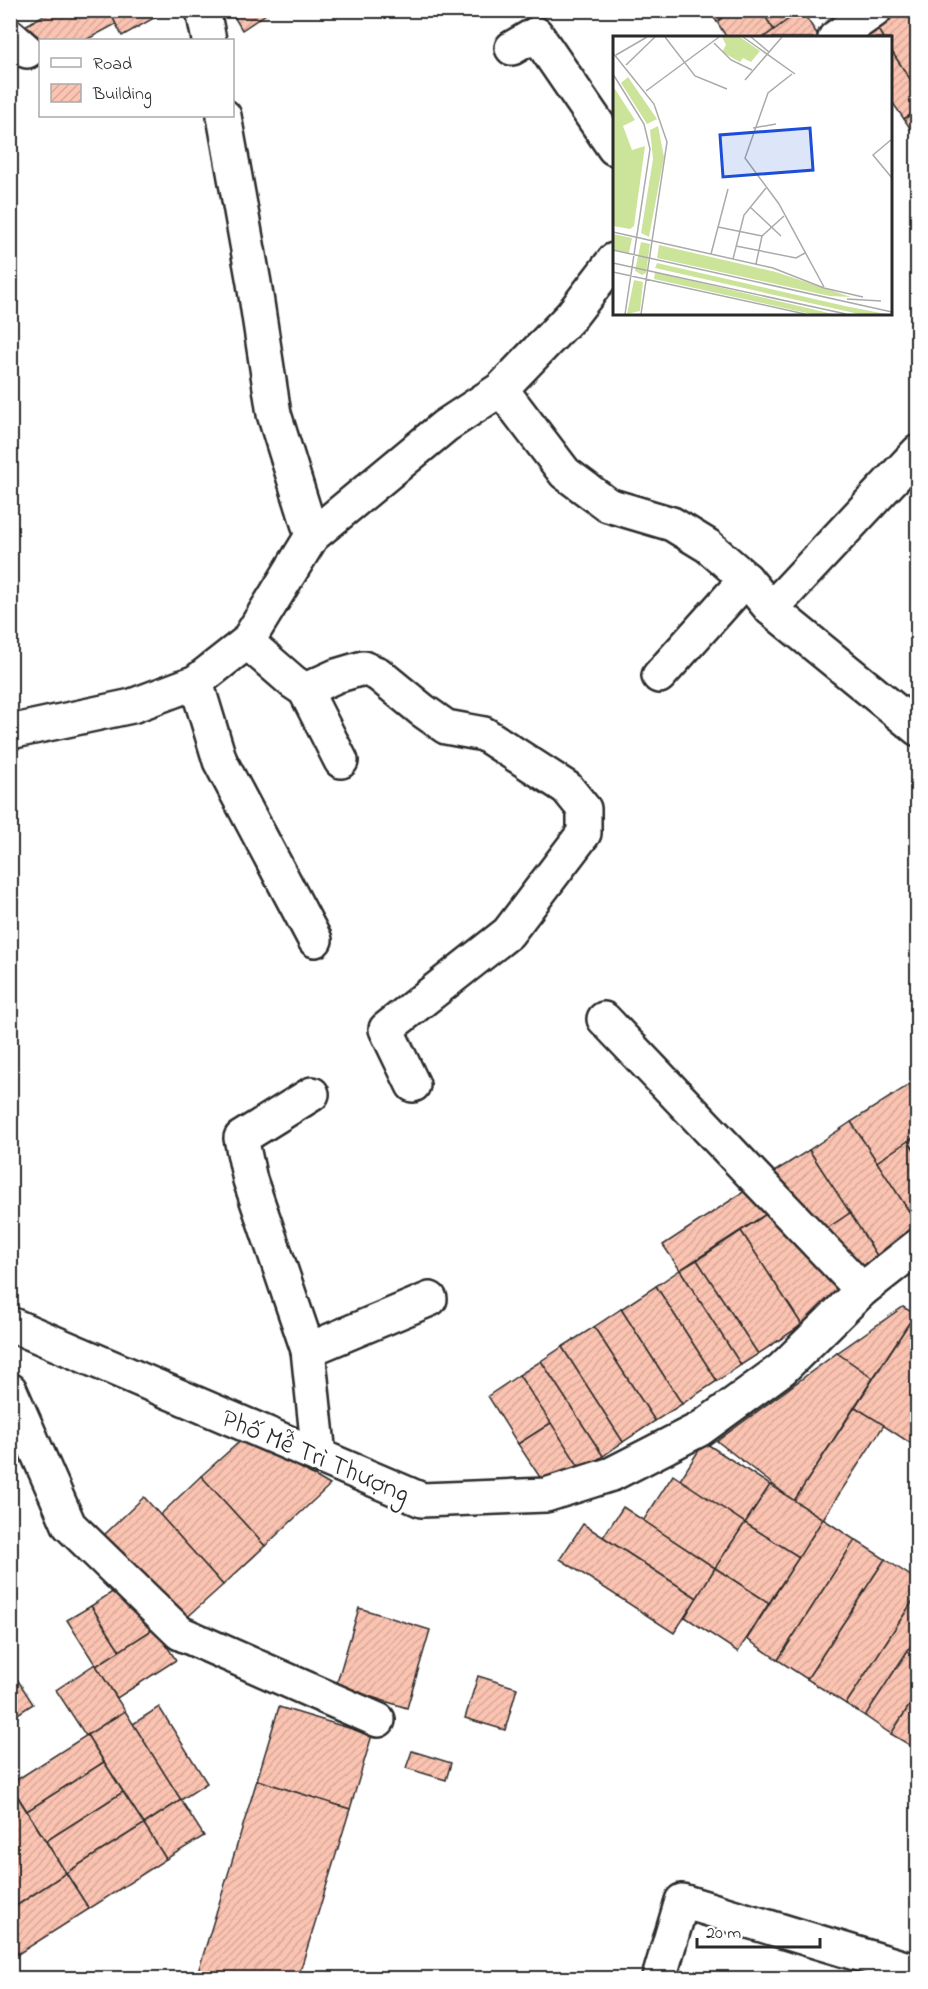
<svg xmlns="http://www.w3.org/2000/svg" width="928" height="1989" font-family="'Indie Flower',sans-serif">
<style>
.building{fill:url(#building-hatch);stroke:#2b2b2b;stroke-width:1.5}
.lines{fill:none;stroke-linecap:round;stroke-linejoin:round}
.minor-casing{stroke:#2b2b2b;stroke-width:38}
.minor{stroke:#fff;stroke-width:33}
.labels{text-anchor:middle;stroke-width:6;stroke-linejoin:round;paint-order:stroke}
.street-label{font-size:27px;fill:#2b2b2b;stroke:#fff}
.inset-road{fill:none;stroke:#aaa;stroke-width:1.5}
.view{fill:#1d4ed8;fill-opacity:0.15;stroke:#1d4ed8;stroke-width:3}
.inset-edge{fill:none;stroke:#2b2b2b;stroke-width:3}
</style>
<defs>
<pattern id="building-hatch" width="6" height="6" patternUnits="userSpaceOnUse" patternTransform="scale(1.5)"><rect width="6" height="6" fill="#fbc3b1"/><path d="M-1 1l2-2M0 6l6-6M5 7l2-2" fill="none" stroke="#d7a898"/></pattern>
</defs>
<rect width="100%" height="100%" fill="#fff"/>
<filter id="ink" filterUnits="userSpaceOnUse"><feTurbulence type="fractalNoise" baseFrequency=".0167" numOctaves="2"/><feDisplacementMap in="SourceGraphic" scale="12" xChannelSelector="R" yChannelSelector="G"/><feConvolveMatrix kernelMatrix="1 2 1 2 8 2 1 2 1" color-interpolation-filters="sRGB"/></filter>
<g filter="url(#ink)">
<!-- building -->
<g class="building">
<polygon points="53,10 109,10 116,24 86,40 40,40 40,65 32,70 12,33"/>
<polygon points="109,10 168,10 122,36"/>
<polygon points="230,10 272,10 242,30"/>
<polygon points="708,10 733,10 717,22"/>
<polygon points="733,10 761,10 774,30 763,38 727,38 717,22"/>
<polygon points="761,10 801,10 774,30"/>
<polygon points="801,10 820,38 763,38"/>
<polygon points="892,10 898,10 918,23 918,91 890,49 890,38 883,38 874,23"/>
<polygon points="874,23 883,38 853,38"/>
<polygon points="890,49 918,91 918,110 904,119 890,99"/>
<polygon points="918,110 918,140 904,119"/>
<polygon points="918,1079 918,1135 877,1162 851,1122"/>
<polygon points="851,1122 918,1225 918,1250 886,1270 809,1150"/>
<polygon points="918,1135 918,1155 908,1141"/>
<polygon points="908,1141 918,1155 918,1225 877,1162"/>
<polygon points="809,1150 850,1213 811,1239 769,1175"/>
<polygon points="769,1175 786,1201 680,1270 663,1245"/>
<polygon points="786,1201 847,1296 802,1325 741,1231"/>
<polygon points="850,1213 886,1270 847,1296 811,1239"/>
<polygon points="741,1231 802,1325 758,1354 697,1260"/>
<polygon points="697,1260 758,1354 741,1365 680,1270"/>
<polygon points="680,1270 741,1365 717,1381 656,1286"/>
<polygon points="656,1286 717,1381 682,1404 621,1309"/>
<polygon points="903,1307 915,1314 873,1378 837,1353"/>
<polygon points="621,1309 682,1404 655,1421 594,1327"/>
<polygon points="915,1314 918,1316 918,1431 910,1443 855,1407"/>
<polygon points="594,1327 655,1421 623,1442 562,1347"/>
<polygon points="562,1347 623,1442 603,1456 541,1361"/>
<polygon points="837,1353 873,1378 794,1501 717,1441"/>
<polygon points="541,1361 603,1456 581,1470 519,1375"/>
<polygon points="519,1375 551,1423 518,1444 488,1396"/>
<polygon points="855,1407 884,1425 823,1519 794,1501"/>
<polygon points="551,1423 581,1470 549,1491 518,1444"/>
<polygon points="246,1436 330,1485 265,1546 201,1476"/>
<polygon points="704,1442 770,1485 745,1523 680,1480"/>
<polygon points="673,1475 745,1523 715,1568 643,1521"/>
<polygon points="201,1476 265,1546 223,1585 160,1515"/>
<polygon points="770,1485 823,1519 799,1557 745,1523"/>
<polygon points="144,1497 223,1585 182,1622 103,1536"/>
<polygon points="623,1507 715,1568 697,1598 603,1537"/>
<polygon points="823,1519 855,1540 778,1660 747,1639"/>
<polygon points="745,1523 799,1557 769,1603 715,1568"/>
<polygon points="583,1524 697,1598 674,1633 560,1559"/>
<polygon points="855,1540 885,1559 807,1679 778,1660"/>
<polygon points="885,1559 918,1581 918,1593 846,1704 807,1679"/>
<polygon points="715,1568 769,1603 738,1652 685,1617"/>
<polygon points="126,1583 155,1628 120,1651 91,1606"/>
<polygon points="918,1593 918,1635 865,1716 846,1704"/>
<polygon points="91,1606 120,1651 96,1666 67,1620"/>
<polygon points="359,1608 430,1630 407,1708 336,1686"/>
<polygon points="155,1628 176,1660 117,1698 96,1666"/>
<polygon points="918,1635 918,1692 891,1734 865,1716"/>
<polygon points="95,1664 125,1711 86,1736 56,1690"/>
<polygon points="10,1668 33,1704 10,1719"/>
<polygon points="478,1676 517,1688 505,1730 465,1718"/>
<polygon points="918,1692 918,1750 891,1734"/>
<polygon points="159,1707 207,1783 181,1800 133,1724"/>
<polygon points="279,1707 372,1735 350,1809 257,1780"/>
<polygon points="125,1711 181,1800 144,1824 87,1735"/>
<polygon points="87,1735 104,1762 27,1811 10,1784"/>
<polygon points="412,1751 451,1763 446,1780 406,1768"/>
<polygon points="104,1762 123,1792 46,1841 27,1811"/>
<polygon points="257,1780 350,1809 298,1978 221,1978 198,1972"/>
<polygon points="10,1785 66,1873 10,1910 10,1849 14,1847 10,1841"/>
<polygon points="123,1792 144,1824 66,1873 46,1841"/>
<polygon points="181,1800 204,1836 166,1859 144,1824"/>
<polygon points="144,1824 166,1859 89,1909 66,1873"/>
<polygon points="66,1873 89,1909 18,1954 10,1942 10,1910"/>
<polygon points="198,1972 221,1978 196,1978"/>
</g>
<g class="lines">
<defs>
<g id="minor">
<polyline points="203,10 209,40"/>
<polyline points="10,36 27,51"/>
<polyline points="835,38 875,10"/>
<polyline points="512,48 536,34 614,148"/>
<polyline points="224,116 254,283 274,414 312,536"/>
<polyline points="501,389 565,473 608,505 672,524 708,546 746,579 771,609 918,729"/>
<polyline points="771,609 918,452"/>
<polyline points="247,642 293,682 305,690 336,676 363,668 378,674 422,710 446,727 484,734 567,788 584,809 584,833 508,933 386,1029 413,1085"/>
<polyline points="659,676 746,579"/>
<polyline points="196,682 220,761 315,940"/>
<polyline points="305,690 341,761"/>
<polyline points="10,732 132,706 196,682 247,642 312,536 445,426 501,389 571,316 614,260"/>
<polyline points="604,1019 862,1290"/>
<polyline points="312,1094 241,1138 250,1180 308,1350 319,1456"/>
<polyline points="10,1324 422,1500 546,1495 612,1474 700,1429 782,1369 862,1290 918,1246"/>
<polyline points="308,1350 430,1299"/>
<polyline points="10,1390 69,1525 180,1633 378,1720"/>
<polyline points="659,1978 682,1901 918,1972"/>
</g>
</defs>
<!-- minor casing -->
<use href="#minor" class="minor-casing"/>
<!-- minor -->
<use href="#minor" class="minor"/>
</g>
</g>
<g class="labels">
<!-- street labels -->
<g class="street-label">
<text transform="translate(316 1455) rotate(23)" y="9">Phố Mễ Trì Thượng</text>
</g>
</g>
<!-- overview -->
<g transform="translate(613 36)">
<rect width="279" height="279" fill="#fff"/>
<path d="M 15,41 L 44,83 L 34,88 L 8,47 ZM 0,50 L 22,84 L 10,90 L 19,114 L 32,110 L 21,190 L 17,193 L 0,190 ZM 45,90 L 51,121 L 36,201 L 28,197 L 40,123 L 37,94 ZM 0,198 L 19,202 L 16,217 L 0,214 ZM 28,206 L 37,208 L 33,237 L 29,239 L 22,235 ZM 46,209 L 163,236 L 238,261 L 217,260 L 44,222 ZM 44,227 L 232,270 L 273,278 L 246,278 L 42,232 ZM 42,236 L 220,278 L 198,278 L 41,243 ZM 21,244 L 30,246 L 27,275 L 14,278 Z" fill="#cce49a"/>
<path d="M 127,1 L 147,15 L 138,26 L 130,22 L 127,26 L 109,16 L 113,9 L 109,1 Z" fill="#cce49a"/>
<path class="inset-road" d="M 52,1 L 82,40 L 114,53M 130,1 L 182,38M 138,1 L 156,16M 101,7 L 118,24 L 139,34M 0,17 L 41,68 L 54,106 L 28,278M 3,19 L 34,1M 13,29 L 42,1M 0,38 L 31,88 L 37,113 L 12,278M 179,38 L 155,57 L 132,122 L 166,168 L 211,251M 132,44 L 169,1M 33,55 L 106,1M 140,92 L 163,88M 279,103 L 260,119 L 279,142M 137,171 L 168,200M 105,191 L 149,200M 0,196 L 160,232 L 211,252 L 250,261M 123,210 L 183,222 L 192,217M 0,214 L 279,276M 98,218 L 115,153M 120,223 L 131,179 L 153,152M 0,227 L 233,278M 143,228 L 149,200 L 171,180M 0,236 L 192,278M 234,263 L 268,265"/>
<path class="view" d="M 197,92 L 200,134 L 110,141 L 107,99 Z"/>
<rect width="279" height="279" class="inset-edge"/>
</g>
<!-- margin -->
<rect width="928" height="1989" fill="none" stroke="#fff" stroke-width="36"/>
<rect x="18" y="18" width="892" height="1953" fill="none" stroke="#2b2b2b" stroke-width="2" filter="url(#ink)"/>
<!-- legend -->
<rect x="39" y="39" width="195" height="78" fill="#ffffff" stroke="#aaaaaa" stroke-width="1.5"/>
<rect x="51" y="58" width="30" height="9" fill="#ffffff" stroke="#aaaaaa" stroke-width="1.5"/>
<text x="93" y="69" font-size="18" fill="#2b2b2b">Road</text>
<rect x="51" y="84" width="30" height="18" fill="url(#building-hatch)" stroke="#aaaaaa" stroke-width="1.5"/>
<text x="93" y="99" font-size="18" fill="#2b2b2b">Building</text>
<!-- scale -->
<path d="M697 1938v9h123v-9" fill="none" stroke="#2b2b2b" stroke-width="3"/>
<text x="706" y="1938" font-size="18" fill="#2b2b2b" stroke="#ffffff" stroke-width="4.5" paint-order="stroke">20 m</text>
</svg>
